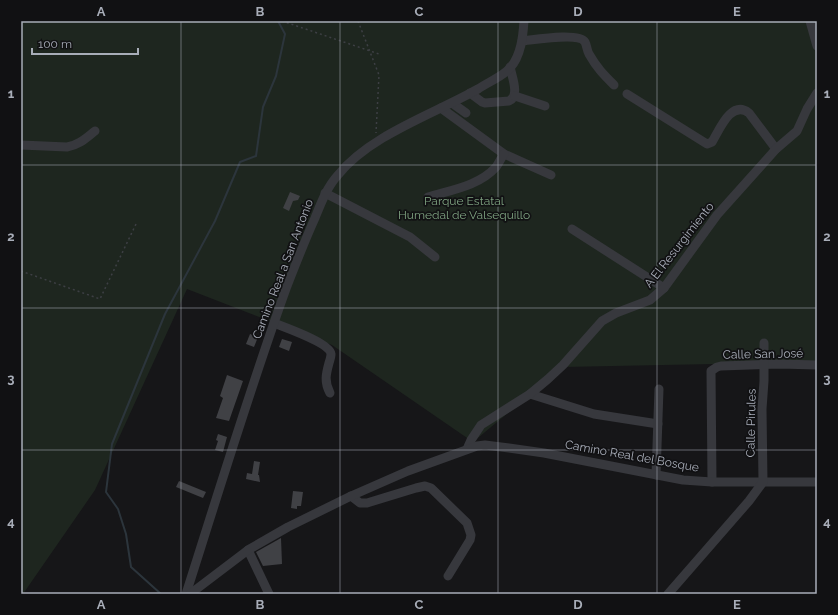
<svg xmlns="http://www.w3.org/2000/svg" width="838" height="615" viewBox="0 0 838 615" font-family="Raleway,sans-serif">
<rect width="100%" height="100%" fill="#161618"/>
<!-- green -->
<polygon fill="#1e261f" points="21,21 817,21 817,362 563,367 473,442 332,345 187,289 95,490 23,594 21,594"/>
<g fill="none" stroke-linecap="round" stroke-linejoin="round">
<!-- stream -->
<polyline stroke="#2c353c" stroke-width="2" points="161,594 131,567 126,534 118,509 106,492 112,444 165,314 215,221 240,162 256,156 263,107 276,76 285,34 278,21"/>
</g>
<!-- building -->
<g fill="#404145">
<polygon points="290,192 300,196 298,200 293,201 289,211 283,208"/>
<polygon points="250,334 258,337 254,347 246,344"/>
<polygon points="282,339 292,342 289,351 279,347"/>
<polygon points="227,375 243,381 229,421 216,418 223,398 220,396"/>
<polygon points="218,434 227,437 223,452 215,450 218,441 216,440"/>
<polygon points="254,461 260,462 258,475 259,475 260,482 246,479 247,473 252,474"/>
<polygon points="179,481 206,492 203,498 176,487"/>
<polygon points="293,491 303,492 301,506 297,506 297,509 291,508"/>
<polygon points="281,538 282,564 263,566 256,552"/>
</g>
<g fill="none" stroke-linecap="round" stroke-linejoin="round">
<!-- path -->
<g stroke="#3d3f44" stroke-width="1.5" stroke-dasharray="2 3" stroke-linecap="butt">
<polyline points="282,21 379,54"/>
<polyline points="358,21 379,75 376,133"/>
<polyline points="21,271 100,299 136,224"/>
</g>
<!-- minor -->
<g stroke="#37383d" stroke-width="9">
<polyline points="810,21 817,46"/>
<path d="M522,41c11,-1 57,-9 63,1 2,4 2,9 4,12 8,14 14,20 25,31"/>
<path d="M470,93l12,9 3,1 24,-2c11,-5 3,-24 1,-34"/>
<path d="M627,94l80,50 5,-2c7,-11 19,-43 37,-29l27,36"/>
<polyline points="515,96 545,106"/>
<polyline points="452,103 466,113"/>
<polyline points="441,108 504,154 551,175"/>
<path d="M21,145l46,2c12,-2 19,-9 28,-16"/>
<polyline points="325,193 410,237 435,257"/>
<path d="M428,197c23,-7 51,-11 68,-30 3,-4 5,-9 8,-13"/>
<polyline points="572,229 664,288"/>
<path d="M274,323c10,4 56,20 57,31 0,2 -1,6 -2,9 -3,11 -5,19 1,30"/>
<polyline points="530,394 594,414 658,424"/>
<polyline points="467,449 471,440 481,425 530,394 548,379 563,365 602,321 616,313 650,300 664,288 717,215 776,149 797,131 807,109 817,93"/>
<polyline points="656,475 659,389"/>
<polyline points="712,482 711,371 717,367 721,366 780,364 817,365"/>
<polyline points="351,496 360,503 367,503 416,488 425,486 431,488 467,523 471,535 470,540 448,576"/>
<polyline points="248,550 269,594"/>
<path d="M186,594c33,-103 64,-206 101,-308 9,-23 18,-46 28,-68 6,-15 12,-31 23,-43 32,-40 96,-61 140,-86 10,-7 24,-12 32,-21 11,-12 13,-32 14,-47"/>
<polyline points="190,594 248,550 288,527 351,496 408,471 477,446 485,445 509,448 544,453 683,480 712,482 817,482"/>
<polyline points="668,594 749,501 763,482 762,409 764,381 764,343"/>
</g>
</g>
<!-- grid -->
<path fill="none" stroke="#a8adb8" stroke-width="1" stroke-opacity="0.55" d="M181,21v573M340,21v573M498,21v573M657,21v573M21,165h796M21,308h796M21,450h796"/>
<g text-anchor="middle" dominant-baseline="central" stroke-width="3.5" stroke-linejoin="round" paint-order="stroke">
<!-- park labels -->
<g font-size="12" fill="#7fa381" stroke="#111113">
<text x="464" y="201">Parque Estatal<tspan x="464" dy="14">Humedal de Valsequillo</tspan></text>
</g>
<!-- street labels -->
<g font-size="12" fill="#a8adb8" stroke="#111113">
<text transform="translate(679 245) rotate(-52)">A El Resurgimiento</text>
<text transform="translate(283 269) rotate(-69)">Camino Real a San Antonio</text>
<text transform="translate(763 354) rotate(-1)">Calle San José</text>
<text transform="translate(751 423) rotate(-89)">Calle Pirules</text>
<text transform="translate(632 456) rotate(10)">Camino Real del Bosque</text>
</g>
</g>
<!-- border -->
<rect width="838" height="615" fill="none" stroke="#111113" stroke-width="44"/>
<!-- scale -->
<path d="M32 48v6h106v-6" fill="none" stroke="#a8adb8" stroke-width="2"/>
<text x="38" y="48" font-size="12" fill="#a8adb8" stroke="#111113" stroke-width="3" paint-order="stroke">100 m</text>
<rect x="22" y="22" width="794" height="571" fill="none" stroke="#a8adb8" stroke-width="1.5"/>
<g font-size="13" text-anchor="middle" font-weight="bold" fill="#a8adb8">
<text x="101" y="16">A</text>
<text x="260" y="16">B</text>
<text x="419" y="16">C</text>
<text x="578" y="16">D</text>
<text x="737" y="16">E</text>
<text x="11" y="98">1</text>
<text x="827" y="98">1</text>
<text x="11" y="241">2</text>
<text x="827" y="241">2</text>
<text x="11" y="383">3</text>
<text x="827" y="383">3</text>
<text x="11" y="526">4</text>
<text x="827" y="526">4</text>
<text x="101" y="609">A</text>
<text x="260" y="609">B</text>
<text x="419" y="609">C</text>
<text x="578" y="609">D</text>
<text x="737" y="609">E</text>
</g>
</svg>
